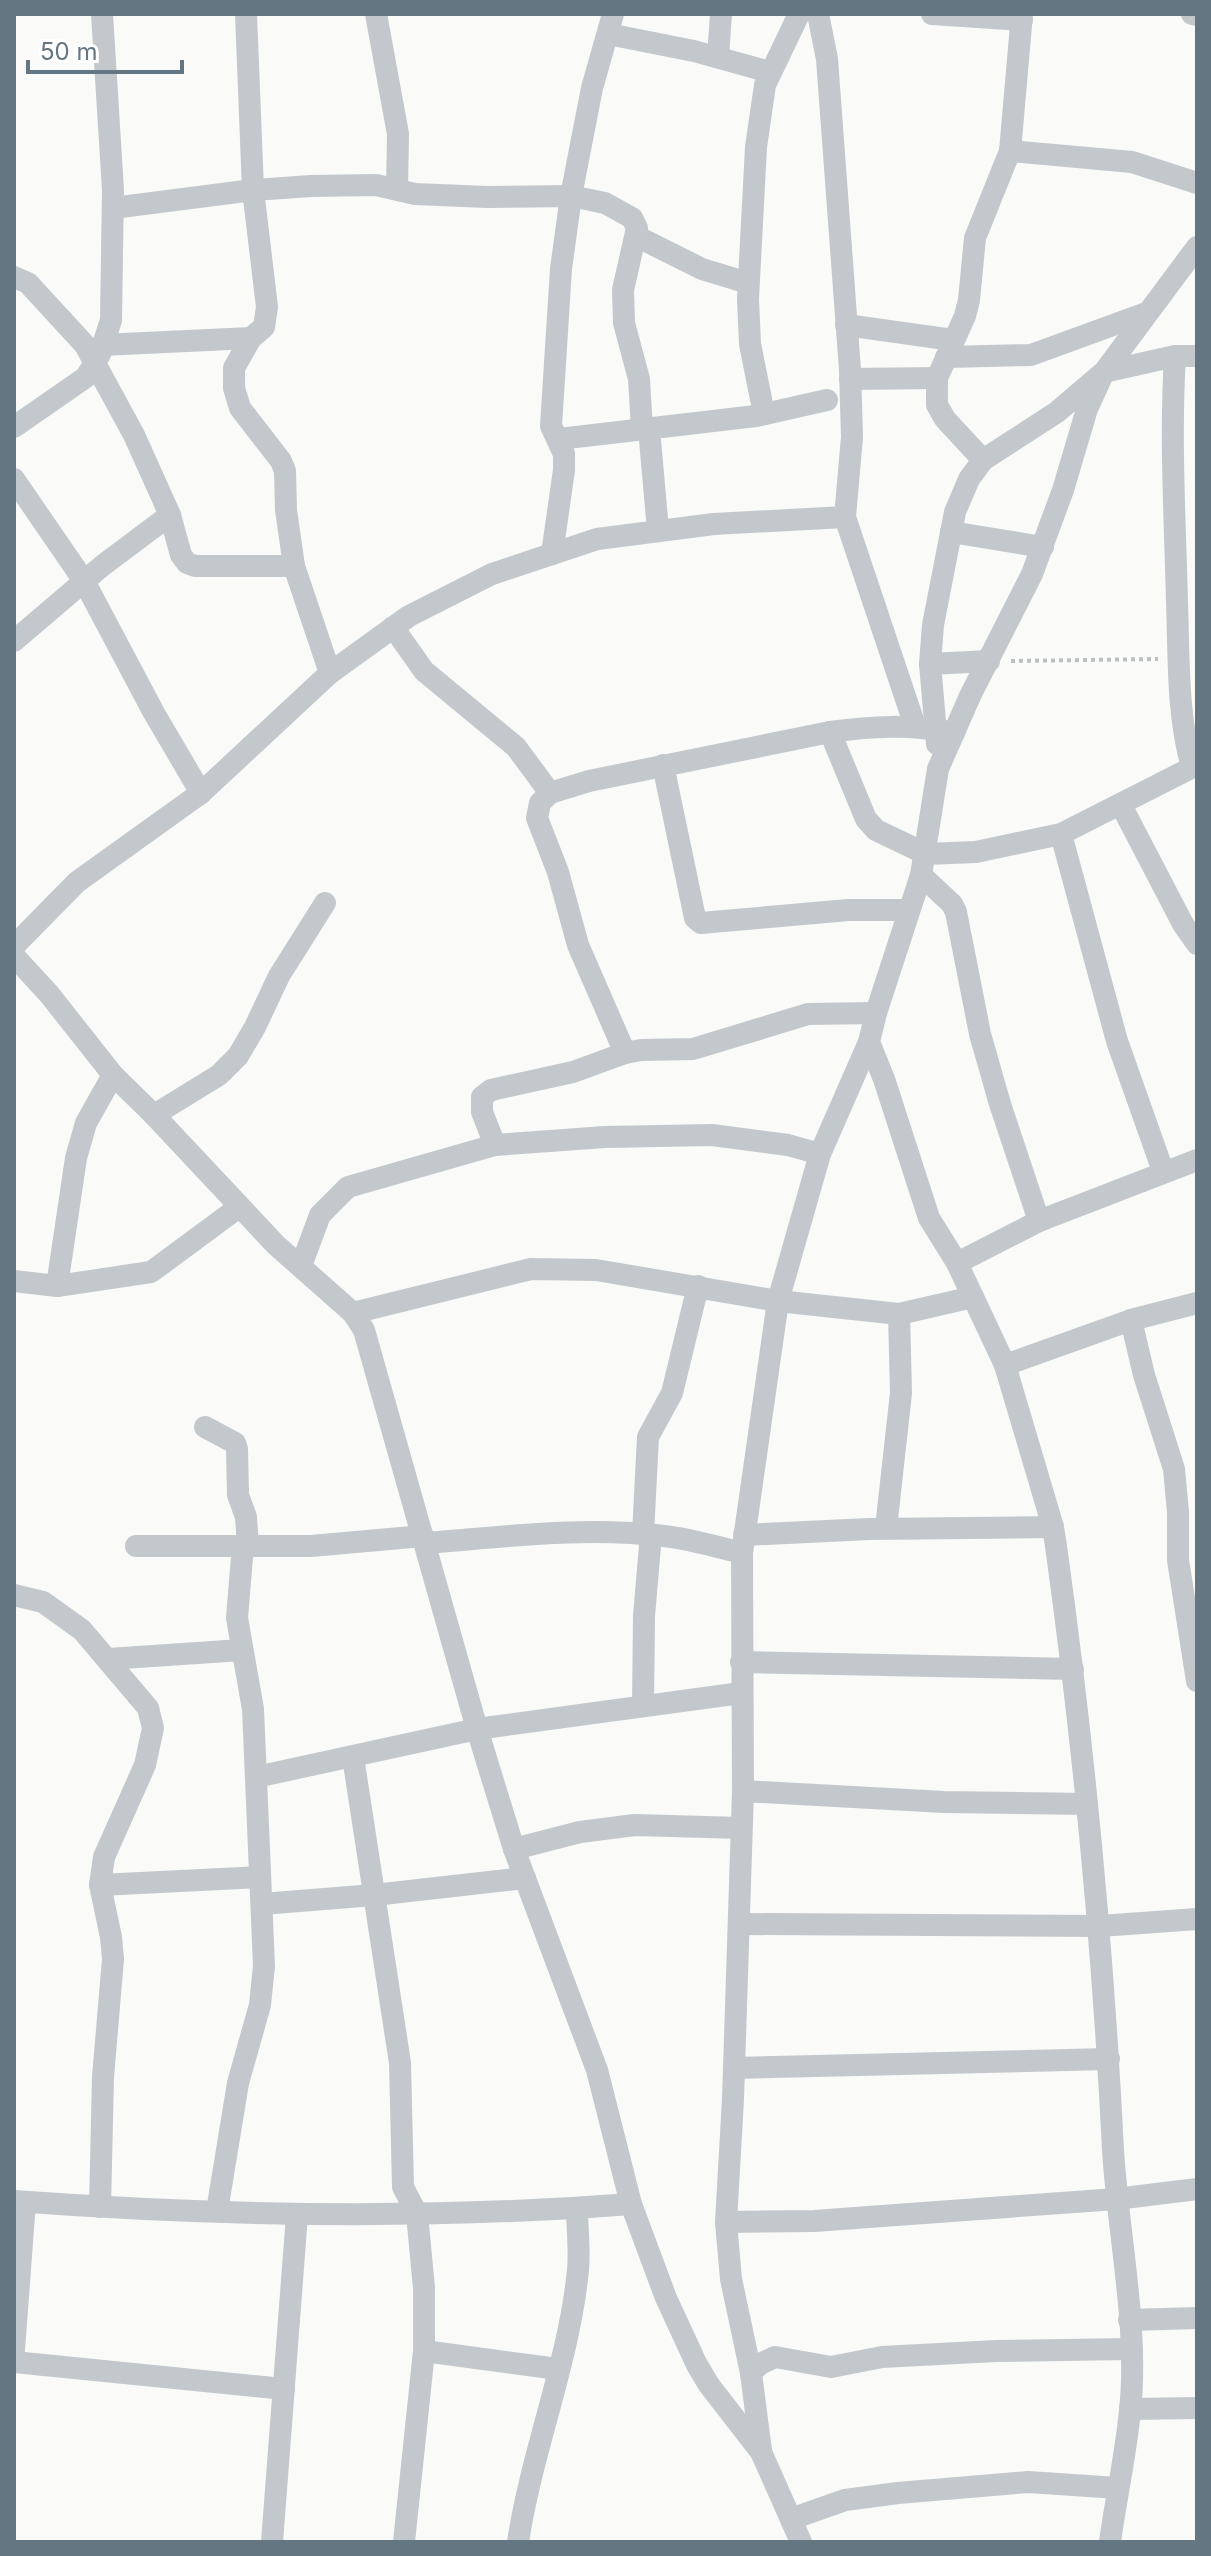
<svg xmlns="http://www.w3.org/2000/svg" width="1211" height="2556" viewBox="0 0 1211 2556" font-family="Inter,sans-serif">
<rect width="100%" height="100%" fill="#fafaf8"/>
<g fill="none" stroke-linecap="round" stroke-linejoin="round">
<!-- path -->
<polyline stroke="#bbbfc2" stroke-width="4" stroke-dasharray="4 4" stroke-linecap="butt" points="1011,661 1158,659"/>
<!-- minor -->
<g stroke="#c3c8cc" stroke-width="22">
<polyline points="246,14 253,190 267,307 264,327 251,338 234,368 234,388 240,408 281,461 285,471 286,510 294,566 330,673"/>
<polyline points="376,14 398,134 397,189"/>
<polyline points="818,14 827,59 850,370 852,437 845,517 915,726"/>
<polyline points="932,14 1022,20"/>
<polyline points="1192,14 1197,15"/>
<polyline points="608,34 694,51 770,72"/>
<polyline points="718,57 721,14"/>
<polyline points="1010,151 1132,162 1197,183"/>
<polyline points="113,208 253,190 311,186 376,185 415,194 487,197 571,196 605,203 632,218 637,228 623,290 624,323 639,379 642,430"/>
<polyline points="636,236 702,269 748,283"/>
<polyline points="14,277 28,283 85,345 134,435 170,515 181,555 187,563 195,566 294,566"/>
<polyline points="846,325 953,340"/>
<polyline points="102,345 251,338"/>
<path d="M1175,356c-5,82 0,164 2,246 2,55 0,113 15,165"/>
<polyline points="946,357 1031,355 1146,313"/>
<polyline points="850,379 937,378"/>
<polyline points="764,414 750,344 748,299 756,147 765,85 799,14"/>
<polyline points="14,427 86,377 100,354 111,320 113,190 102,14"/>
<polyline points="649,429 658,530"/>
<polyline points="559,439 756,416 827,400"/>
<polyline points="983,460 945,419 937,405 937,378 965,316 969,300 975,238 1010,151 1022,14"/>
<polyline points="14,479 84,581 154,713 201,793"/>
<polyline points="951,532 1043,547"/>
<polyline points="552,554 564,470 564,454 551,426 561,269 571,196 592,88 613,14"/>
<polyline points="393,627 424,671 516,747 550,793"/>
<polyline points="14,641 102,566 170,515"/>
<polyline points="930,664 989,661"/>
<polyline points="830,732 866,819 876,830 926,854 976,852 1061,834 1197,765"/>
<polyline points="937,744 930,664 933,625 955,512 969,479 983,460 1057,412 1104,372 1175,356 1197,356"/>
<polyline points="663,765 695,918 701,923 848,910 908,910"/>
<polyline points="1121,805 1183,924 1197,944"/>
<polyline points="1061,834 1117,1041 1163,1171"/>
<polyline points="921,875 952,904 956,912 980,1034 1000,1104 1039,1221"/>
<polyline points="14,946 77,882 201,793 330,673 409,616 492,574 597,539 714,524 845,517"/>
<polyline points="14,956 49,994 113,1075 154,1115 276,1245 353,1313 364,1330 477,1729 514,1849 597,2070 631,2204 666,2298 697,2365 709,2385 761,2452 801,2542"/>
<path d="M625,1053l-47,-108 -20,-73 -21,-54 3,-15 10,-10 39,-12 241,-49c42,-6 82,-8 124,1"/>
<polyline points="154,1115 219,1075 238,1056 255,1027 279,976 325,903"/>
<polyline points="495,1145 482,1112 482,1097 491,1090 573,1072 625,1053 641,1050 693,1049 808,1014 876,1013"/>
<polyline points="957,1263 1039,1221 1197,1160"/>
<polyline points="301,1266 320,1215 348,1187 495,1145 605,1137 712,1135 788,1145 820,1154"/>
<polyline points="14,1281 57,1286 151,1272 239,1207"/>
<polyline points="57,1286 76,1158 86,1123 113,1075"/>
<polyline points="353,1313 531,1269 596,1270 778,1301 899,1314 973,1297"/>
<polyline points="1131,1320 1144,1375 1174,1469 1178,1512 1178,1560 1197,1681"/>
<polyline points="1005,1365 1131,1320 1197,1303"/>
<polyline points="205,1427 235,1443 237,1449 238,1495 246,1517 248,1545"/>
<polyline points="886,1528 901,1393 899,1314"/>
<polyline points="643,1534 648,1437 672,1393 698,1286"/>
<polyline points="744,1535 869,1529 1053,1527"/>
<path d="M425,1543c79,-6 160,-17 239,-7 27,3 53,11 78,17"/>
<polyline points="136,1546 311,1546 423,1536"/>
<polyline points="14,1595 43,1602 82,1630 148,1708 153,1728 145,1765 104,1857 100,1885 111,1937 113,1959 103,2077 100,2207"/>
<polyline points="108,1659 242,1650"/>
<polyline points="741,1662 1073,1669"/>
<polyline points="643,1705 644,1616 651,1534"/>
<polyline points="353,1757 400,2063 403,2187 417,2214 424,2288 424,2351 404,2542"/>
<polyline points="256,1777 477,1729 741,1693"/>
<polyline points="743,1791 944,1802 1087,1804"/>
<polyline points="514,1849 580,1832 635,1825 741,1828"/>
<polyline points="100,1885 259,1877"/>
<polyline points="262,1904 374,1895 525,1878"/>
<polyline points="740,1924 1100,1926 1197,1919"/>
<polyline points="734,2068 1109,2059"/>
<path d="M14,2201c205,15 411,19 617,3"/>
<polyline points="217,2211 238,2083 260,2005 264,1966 253,1709 237,1618 243,1545"/>
<polyline points="726,2222 814,2221 1116,2199 1197,2189"/>
<polyline points="1129,2320 1197,2318"/>
<polyline points="14,2350 25,2202"/>
<polyline points="424,2351 558,2369"/>
<polyline points="14,2362 284,2389"/>
<polyline points="751,2373 760,2364 775,2357 831,2367 882,2357 996,2351 1130,2349"/>
<polyline points="1130,2409 1197,2408"/>
<polyline points="761,2451 751,2373 731,2279 726,2222 733,2099 743,1791 742,1553 778,1301 820,1154 869,1042"/>
<polyline points="791,2519 845,2500 898,2493 1028,2482 1118,2488"/>
<polyline points="272,2542 297,2215"/>
<path d="M518,2542c14,-92 51,-180 60,-272 2,-20 -1,-42 -1,-62"/>
<path d="M1110,2542c6,-44 16,-88 20,-132 9,-81 -12,-177 -17,-260 -10,-202 -29,-403 -57,-604l-3,-19 -48,-162 -48,-102 -28,-45 -45,-139 -15,-37 7,-29 45,-138 17,-106 32,-73 62,-122 31,-84 24,-81 17,-37 93,-125"/>
</g>
</g>
<!-- border -->
<rect width="1211" height="2556" fill="none" stroke="#657683" stroke-width="32"/>
<!-- scale -->
<path d="M28 60v12h154v-12" fill="none" stroke="#657683" stroke-width="4"/>
<text x="40" y="60" font-size="24" fill="#657683" stroke="#ffffff" stroke-width="6" paint-order="stroke">50 m</text>
</svg>
